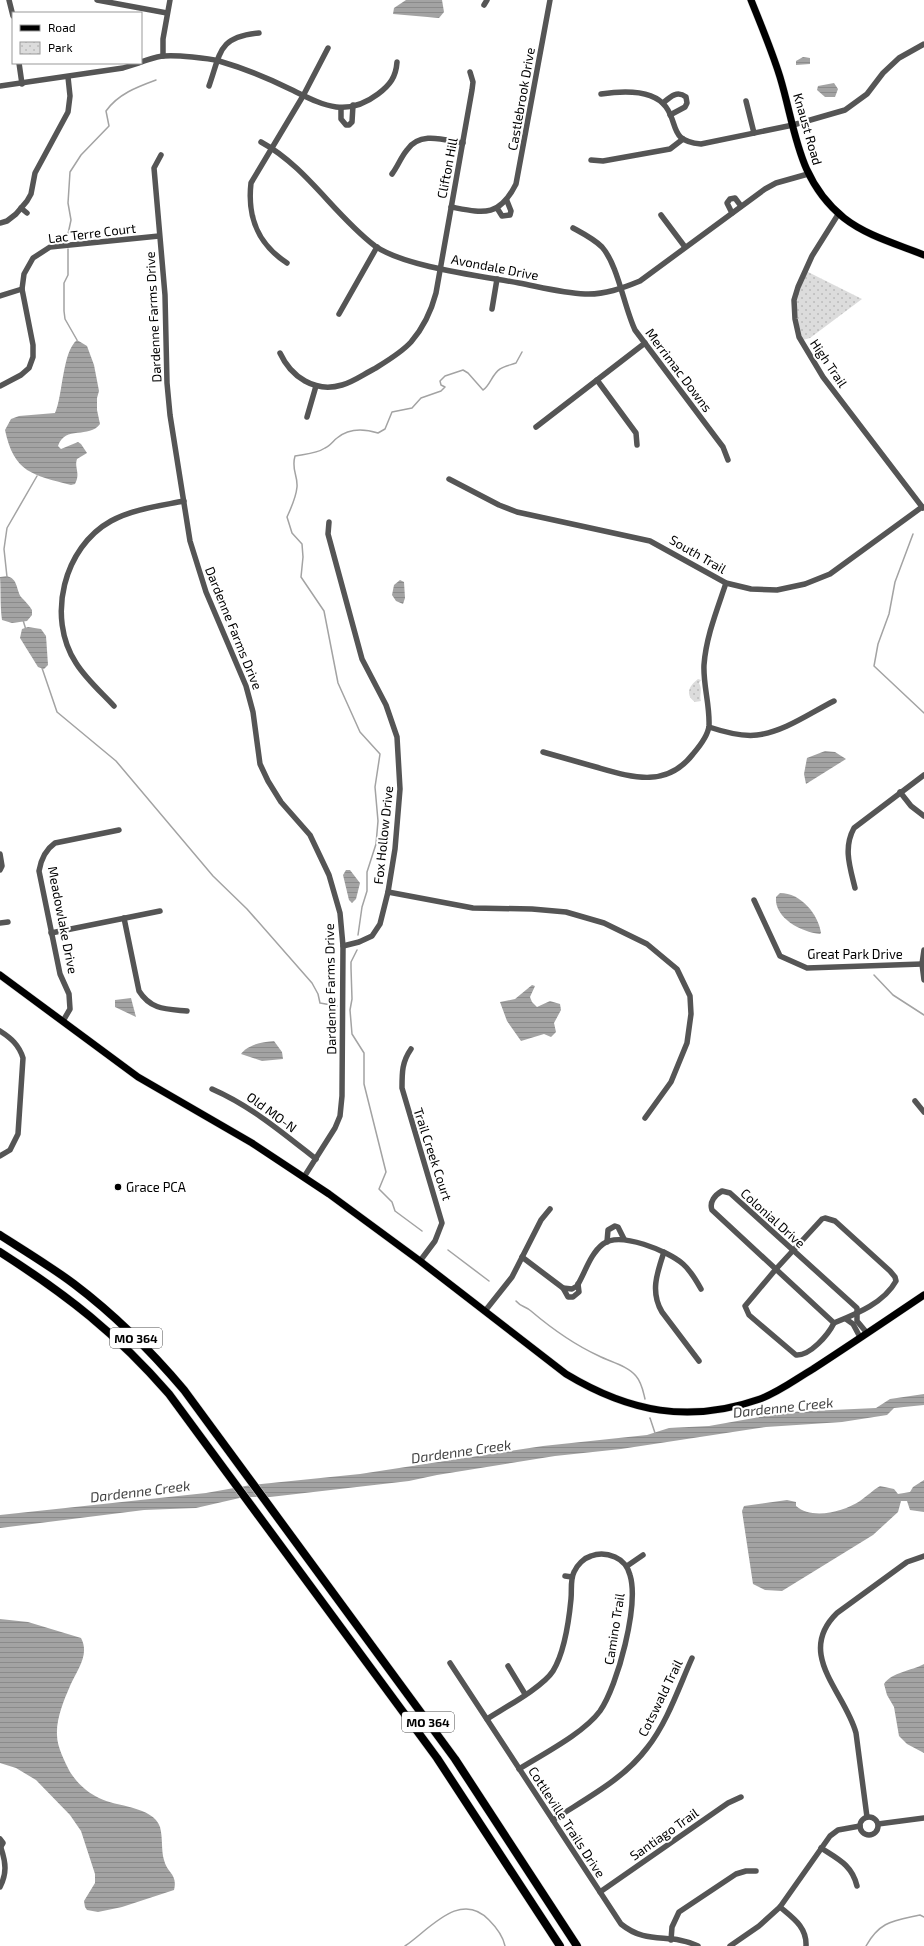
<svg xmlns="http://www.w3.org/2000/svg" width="924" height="1946" viewBox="0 0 924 1946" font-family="'Exo 2',sans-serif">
<defs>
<pattern id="park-dots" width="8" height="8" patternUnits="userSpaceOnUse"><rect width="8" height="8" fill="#dcdcdc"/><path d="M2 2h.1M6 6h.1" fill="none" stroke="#bbb" stroke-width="1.8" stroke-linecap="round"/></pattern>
<pattern id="water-rules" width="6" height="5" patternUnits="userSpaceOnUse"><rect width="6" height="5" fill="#a3a3a3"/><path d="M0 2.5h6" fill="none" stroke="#8b8b8b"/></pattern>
</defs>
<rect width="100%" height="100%" fill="#fff"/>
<!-- park -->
<g fill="url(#park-dots)">
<polygon points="806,271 862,299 810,338 803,340 800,336 796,300"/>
<path d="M698,679l3,1 -2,3c4,7 0,13 2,18l-6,1c-11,-8 -5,-17 3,-23z"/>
</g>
<!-- water -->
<g fill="url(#water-rules)">
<polygon points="406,0 442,0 444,12 439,18 393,14 394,8"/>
<polygon points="803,57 810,58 810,64 796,65 796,61"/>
<polygon points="834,83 838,89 835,97 825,97 817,90 818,86"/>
<path d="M77,340l10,6 7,19 5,26 -2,7v12l3,14c-11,15 -35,1 -42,22l3,3 17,-7 3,2 6,9 -10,6c-3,9 4,14 -2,25l-4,1c-38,-10 -57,-12 -66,-55l6,-11 8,-3 36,-3c8,-17 7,-61 22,-73z"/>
<path d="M7,576c11,3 9,13 14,21 4,4 8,8 11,13v5l-5,6 -15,2 -10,-3c-2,-15 -1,-29 -2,-43z"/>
<polygon points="400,580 404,582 405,598 403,604 396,601 392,595 394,585"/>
<polygon points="28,627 41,629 46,636 48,665 44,669 38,667 20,638 22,629"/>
<polygon points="825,751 835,752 846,759 806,784 804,774 807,758"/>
<polygon points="346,870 350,870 360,883 356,899 352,903 349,900 343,875"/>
<path d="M780,893c21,0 38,21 41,40l-1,1c-19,-2 -46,-16 -44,-37z"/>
<polygon points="532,985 535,986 530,997 532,1002 537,1007 550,1001 560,1004 561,1010 554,1023 556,1032 551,1037 544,1034 521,1041 507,1021 500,1002 515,999"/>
<polygon points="131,998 136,1017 115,1007 115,1000"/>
<path d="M274,1041l8,11 1,7 -21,2 -21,-7c7,-10 22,-12 33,-13z"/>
<polygon points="924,1394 924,1405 894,1408 887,1415 842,1422 766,1427 621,1449 555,1456 437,1475 409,1481 270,1497 244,1497 196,1508 144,1510 0,1528 0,1515 206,1493 251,1485 360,1474 543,1446 647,1435 669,1428 709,1426 788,1412 876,1408 890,1399"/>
<path d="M924,1480v32l-14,-2 -3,-9h-6l-3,11 -25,23 -91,56 -17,-1 -12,-6 -11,-73 2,-5 43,-6 9,2v4c16,14 47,6 64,-5 7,-5 13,-11 20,-15l14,3 4,5 12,-2 3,-5z"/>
<path d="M0,1619l28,3 53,16c9,17 -4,32 -11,48 -6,14 -14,33 -13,49 0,12 8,27 13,37 7,11 18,21 29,26 17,9 54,8 61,29 3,11 1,23 4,33 3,13 14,14 10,30l-52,17 -24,5 -11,-2 -2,-3 -1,-6 11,-18v-9l-14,-43 -11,-16 -34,-35 -20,-12 -16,-5z"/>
<path d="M924,1664v89l-17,-9 -8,-8 -5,-29 -7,-12 -3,-11c8,-12 27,-13 40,-20z"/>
</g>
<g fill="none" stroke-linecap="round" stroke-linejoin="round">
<!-- stream -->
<g stroke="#a3a3a3" stroke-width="1.5">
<path d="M68,234l3,-14 -3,-17 2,-31 11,-17 28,-29 -3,-15c12,-17 31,-24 50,-31"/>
<polyline points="68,249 68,275 64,283 64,311 65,319 77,340"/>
<polyline points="913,534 895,582 889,614 878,644 874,666 924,713"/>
<polyline points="7,577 4,549 7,528 37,476"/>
<polyline points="23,620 26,630"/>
<polyline points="42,668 57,712 116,761 213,876 247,909 312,983 318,994 320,1003 337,1006"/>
<path d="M358,935l4,-28 5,-16v-19l9,-28 2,-23 -3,-34 5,-33 -20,-22 -22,-49 -14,-72 -23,-34 2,-20 -1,-13 -10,-11 -5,-16c4,-9 9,-19 10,-30 1,-12 -6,-17 -2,-31 10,-2 21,-2 30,-8 5,-2 8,-7 12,-10 12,-10 28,-9 41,-5l7,-4 7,-17 20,-4 9,-10 20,-7 4,-4 -4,-2 -1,-4 5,-5 18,-6 5,3 15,17c7,-4 9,-16 17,-21 4,-3 11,-4 16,-6l6,-11"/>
<polyline points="357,950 351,962 351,968 352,999 350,1010 352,1034 364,1053 364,1084 386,1172 379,1189 392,1202 395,1211 422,1231"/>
<polyline points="874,975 893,995 924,1015"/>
<polyline points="448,1250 489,1281"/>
<path d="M516,1301c5,6 9,5 15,10 20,17 44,34 68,45 12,6 29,10 37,20 6,7 7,15 9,23"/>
<polyline points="650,1418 655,1433"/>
<path d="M405,1946c23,-15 55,-57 84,-26 7,7 14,16 16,26"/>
<path d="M866,1946c14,-25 27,-25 54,-31l4,2"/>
</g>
<!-- major casing -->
<g stroke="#dbdbdb" stroke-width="8">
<g id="major">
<path d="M751,0c10,25 21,51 29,77 16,53 17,103 64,141 23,18 53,26 80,37"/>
<path d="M0,975l138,102 114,66 77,51 91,67 146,113c63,38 123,50 194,25 19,-7 36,-20 53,-30 37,-24 74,-49 111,-74"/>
</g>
</g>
<!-- highway casing -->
<g stroke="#dbdbdb" stroke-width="9">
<g id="highway">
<path d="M0,1235c25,16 50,31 74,49 41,31 77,67 110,106l271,369 122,187"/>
<path d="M0,1252c67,43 116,81 169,142l268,364 123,188"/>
</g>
</g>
<!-- minor -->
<g stroke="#555" stroke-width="5.5">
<polyline points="9,0 13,16"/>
<polyline points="97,0 167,13"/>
<polyline points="484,5 487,0"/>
<polyline points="163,56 163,39 170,0"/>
<path d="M141,62c7,-2 16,-6 23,-6 13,-1 44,2 55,5 24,7 49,17 71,28 31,15 55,30 88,5 12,-9 18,-17 19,-32"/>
<polyline points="19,63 22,84"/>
<polyline points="0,86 123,68 139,63"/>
<path d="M209,86c12,-34 9,-49 50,-53"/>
<path d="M601,94c20,-3 52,-5 65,13 13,18 3,34 35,37l92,-19 52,-15 22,-16 16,-21 16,-15 25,-14"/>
<polyline points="746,101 754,133"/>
<path d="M663,103c7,-6 14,-13 23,-6l1,6 -2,4 -15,8"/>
<polyline points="341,108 341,119 346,125 349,125 352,122 353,105"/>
<path d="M261,142c46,25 73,73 114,104 30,21 106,30 144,37 21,4 44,10 66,11 19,1 38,-6 55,-13l125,-92 11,-6 32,-9"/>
<polyline points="161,155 154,168 165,295 167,383 170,415 190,541 206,592 246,686 253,712 260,764 268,781 281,802 310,835 329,875 340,913 343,946 342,1096 340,1116 335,1128 304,1177"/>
<polyline points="591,160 603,161 670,149 683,139"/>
<path d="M392,174c6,-8 9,-17 15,-24 13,-19 37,-10 56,-7"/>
<path d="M451,207c32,6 48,11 65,-23l34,-184"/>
<polyline points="21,208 27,213"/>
<polyline points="497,208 502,216 510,215 511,211 507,201"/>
<polyline points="732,213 727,203 730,199 735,198 741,206"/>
<polyline points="839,213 812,256 798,287 794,300 795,319 799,337 823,377 923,508"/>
<polyline points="661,215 685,247"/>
<polyline points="0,223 7,221 16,214 27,201 31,194 35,173 68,112 70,96 68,77"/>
<path d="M573,228c11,6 21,11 29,19 16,18 22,60 33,83l88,117 5,13"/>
<path d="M287,263c-29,-19 -40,-45 -36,-80l52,-87 25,-48"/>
<polyline points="0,296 22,289"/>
<polyline points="492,309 497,279"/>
<polyline points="339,314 377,247"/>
<path d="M280,353c11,24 35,40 62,32 11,-3 22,-11 32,-16 13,-8 27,-16 37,-27 13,-15 20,-30 25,-49l36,-203 1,-8 -3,-10"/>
<polyline points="597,380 636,433 637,445"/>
<polyline points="0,386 21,375 29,368 33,357 33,345 22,289 24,274 33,258 50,247 159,236"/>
<polyline points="307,417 316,386"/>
<polyline points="536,427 645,343"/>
<polyline points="449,479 499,505 517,512 650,541 726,583 751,589 777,590 805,584 830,574 922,507"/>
<polyline points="329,522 328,534 362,659 386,705 397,737 400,789 395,849 388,892 380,924 372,936 359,942 343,946"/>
<path d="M114,706c-13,-14 -28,-27 -38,-43 -30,-46 -12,-116 35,-142 22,-12 48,-15 73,-20"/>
<path d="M709,727c15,5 32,10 48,8 27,-3 53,-22 77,-34"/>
<path d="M543,752c18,5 35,10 53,15 35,10 70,22 97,-13 6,-7 15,-18 16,-28 1,-21 -6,-41 -5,-61 2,-28 13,-55 22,-82"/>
<polyline points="900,792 911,806 924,816"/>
<polyline points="0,854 2,866 0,870"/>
<path d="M855,888c-5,-21 -12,-40 -1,-60l70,-53"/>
<polyline points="388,892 473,908 532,909 566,912 604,923 647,944 677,969 690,996 691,1014 687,1043 671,1082 645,1118"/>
<polyline points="754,900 780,956 807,968 922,964"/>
<path d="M124,918l15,73c12,19 27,18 48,20"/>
<polyline points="0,923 8,922"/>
<polyline points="51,933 160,911"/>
<polyline points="924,950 922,964 924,980"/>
<path d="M63,1021l7,-12 -1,-15 -9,-20 -21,-103c2,-12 6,-21 16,-28l64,-13"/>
<path d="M0,1031c11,7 19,14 23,27l-5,76 -8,16 -10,6"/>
<path d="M411,1049c-9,13 -9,23 -9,39l40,135 -7,18 -15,20"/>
<path d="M212,1089c39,17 71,44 104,70"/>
<polyline points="915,1101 924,1112"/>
<path d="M825,1218l10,3 55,50 5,6 1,4c-12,22 -40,33 -62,42 -6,12 -24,33 -38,32l-47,-40 -4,-9 31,-37 46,-50z"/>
<polyline points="607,1242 608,1230 615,1226 618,1227 624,1239"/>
<path d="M664,1252c-7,21 -14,40 -2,60l37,49"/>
<path d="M522,1257l41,31 9,1 5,-3c8,-13 13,-32 26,-42 17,-13 65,7 80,20 8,7 13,16 18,25"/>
<polyline points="563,1288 568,1297 573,1297 579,1292 578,1284"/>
<polyline points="485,1311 512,1277 541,1220 550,1209"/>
<polyline points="846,1319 853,1324 860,1337"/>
<path d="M834,1323l-122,-113c-3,-8 3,-15 10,-19l8,2 127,115v13l10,12"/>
<polyline points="627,1566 643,1555"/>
<polyline points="565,1576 572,1577"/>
<path d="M450,1663l171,261c27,22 48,8 77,22"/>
<polyline points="508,1666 525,1694"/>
<path d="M487,1719c17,-11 56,-32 66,-48 11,-18 16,-51 18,-72 1,-9 -1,-19 3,-27 3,-7 10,-14 17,-16 8,-3 17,-2 24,1 7,3 13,10 15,18 9,30 -12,110 -30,136 -16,22 -57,43 -81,58"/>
<circle cx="869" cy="1826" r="9"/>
<path d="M867,1817l-11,-84c-11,-41 -61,-79 -19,-120l70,-51 17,-6"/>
<path d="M553,1820c32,-21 70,-40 94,-72 20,-25 32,-61 45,-90"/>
<polyline points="878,1824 924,1818"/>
<polyline points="0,1839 3,1843 0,1848"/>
<path d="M821,1848c17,11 31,17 36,38"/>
<path d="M0,1887c7,-14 6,-24 1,-39"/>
<polyline points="600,1892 728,1803 741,1797"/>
<path d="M780,1907c13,11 27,20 26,39"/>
<polyline points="671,1940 672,1927 679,1912 736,1874 746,1871 756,1871"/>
<polyline points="730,1946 759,1926 780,1907 830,1836 838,1830 860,1826"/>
</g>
<!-- major -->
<use href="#major" stroke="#000" stroke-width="7"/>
<!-- highway -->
<use href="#highway" stroke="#000" stroke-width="8"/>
</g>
<!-- markers -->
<circle fill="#000" stroke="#fff" stroke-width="1.5" cx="118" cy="1187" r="4"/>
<g text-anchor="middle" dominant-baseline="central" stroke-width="4" stroke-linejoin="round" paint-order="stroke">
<!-- shield labels -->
<g fill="#fff" stroke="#4c4c4c" stroke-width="1">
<rect x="110" y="1328" width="52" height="20" rx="3"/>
<rect x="402" y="1712" width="52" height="20" rx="3"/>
</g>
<g font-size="12" font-weight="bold" fill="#000">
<text x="136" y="1338">MO 364</text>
<text x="428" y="1722">MO 364</text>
</g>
<!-- street labels -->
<g font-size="13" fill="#000" stroke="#fff">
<text transform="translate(521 99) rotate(-80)">Castlebrook Drive</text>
<text transform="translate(808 129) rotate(74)">Knaust Road</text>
<text transform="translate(447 168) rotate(-79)">Clifton Hill</text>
<text transform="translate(92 233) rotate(-7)">Lac Terre Court</text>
<text transform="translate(495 267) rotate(11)">Avondale Drive</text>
<text transform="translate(153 317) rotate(-93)">Dardenne Farms Drive</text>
<text transform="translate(829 363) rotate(56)">High Trail</text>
<text transform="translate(679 370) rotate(53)">Merrimac Downs</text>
<text transform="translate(698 554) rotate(30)">South Trail</text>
<text transform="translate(234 628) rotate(68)">Dardenne Farms Drive</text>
<text transform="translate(383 835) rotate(-84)">Fox Hollow Drive</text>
<text transform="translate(63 920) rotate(79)">Meadowlake Drive</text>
<text x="855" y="954">Great Park Drive</text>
<text transform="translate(330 989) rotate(-91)">Dardenne Farms Drive</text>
<text transform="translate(272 1112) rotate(36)">Old MO-N</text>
<text transform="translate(433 1154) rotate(72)">Trail Creek Court</text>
<text transform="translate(773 1218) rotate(42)">Colonial Drive</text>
<text transform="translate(614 1629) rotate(-81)">Camino Trail</text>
<text transform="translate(660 1698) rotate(-64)">Cotswald Trail</text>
<text transform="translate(567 1822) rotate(57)">Cottleville Trails Drive</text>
<text transform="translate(664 1834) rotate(-35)">Santiago Trail</text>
</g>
<!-- poi labels -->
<g font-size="13" fill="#000" stroke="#fff" text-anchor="start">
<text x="126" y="1187">Grace PCA</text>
</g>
<!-- water labels -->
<g font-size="14" font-style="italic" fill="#444" stroke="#fff">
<text transform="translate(783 1407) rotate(-6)">Dardenne Creek</text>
<text transform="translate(461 1451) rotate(-8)">Dardenne Creek</text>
<text transform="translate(140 1491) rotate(-7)">Dardenne Creek</text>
</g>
</g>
<!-- legend -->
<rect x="12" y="12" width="130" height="52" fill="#ffffff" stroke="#999999"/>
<rect x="20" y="25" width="20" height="6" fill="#000000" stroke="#999999"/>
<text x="48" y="32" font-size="12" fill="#000000">Road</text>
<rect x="20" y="42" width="20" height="12" fill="url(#park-dots)" stroke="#999999"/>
<text x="48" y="52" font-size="12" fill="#000000">Park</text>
</svg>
